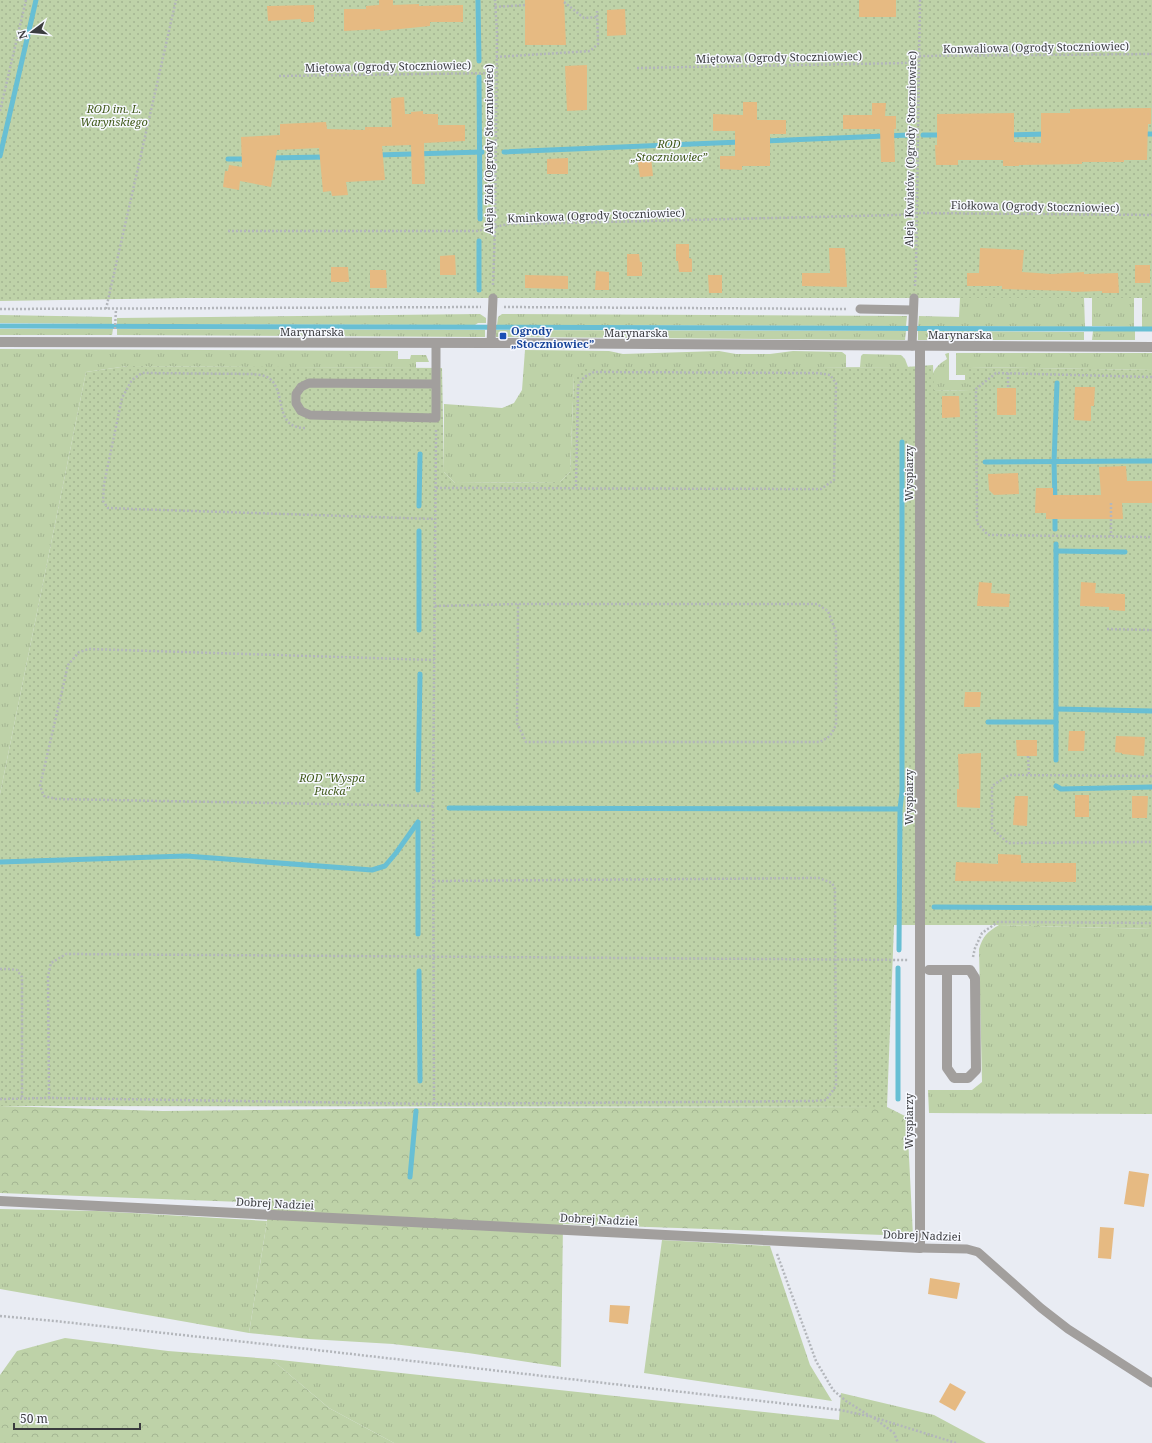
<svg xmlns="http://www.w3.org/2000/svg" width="1152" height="1443" viewBox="0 0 1152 1443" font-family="'Noto Serif',serif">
<defs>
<pattern id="grass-tufts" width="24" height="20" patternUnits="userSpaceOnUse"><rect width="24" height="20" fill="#bed2a8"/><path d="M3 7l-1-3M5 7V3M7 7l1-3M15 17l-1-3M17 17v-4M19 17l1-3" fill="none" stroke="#a4b592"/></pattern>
<pattern id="forest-crowns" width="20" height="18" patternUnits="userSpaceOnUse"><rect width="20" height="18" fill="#bed2a8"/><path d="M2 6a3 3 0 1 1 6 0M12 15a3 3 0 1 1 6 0" fill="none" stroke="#a4b592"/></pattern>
<pattern id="garden-dots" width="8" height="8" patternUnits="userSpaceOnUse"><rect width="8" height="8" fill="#bed2a8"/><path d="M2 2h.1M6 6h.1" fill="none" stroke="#a4b592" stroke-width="1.8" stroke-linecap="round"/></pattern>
</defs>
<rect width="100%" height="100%" fill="#e9ecf3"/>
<!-- grass -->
<g fill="url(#grass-tufts)">
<polygon points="960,298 1084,298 1085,327 918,326 919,316 959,317"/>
<polygon points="1092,298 1134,298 1134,327 1092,326"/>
<rect x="1142" y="298" width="10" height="29"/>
<polygon points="480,314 486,318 486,323 478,323 475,325 117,324 117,318"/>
<polygon points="502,314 907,316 906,326 497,325 498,317"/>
<polygon points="0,315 112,317 112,324 0,323"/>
<polygon points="0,329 113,329 112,335 0,335"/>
<polygon points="117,329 485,330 485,337 117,335"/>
<polygon points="496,330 906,331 905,340 496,337"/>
<polygon points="918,331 1084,332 1084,340 918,340"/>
<polygon points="1093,331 1135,331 1135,340 1092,340"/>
<polygon points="0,349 398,351 398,359 410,359 411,355 426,355 429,362 416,362 416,368 128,366 86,372 0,794"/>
<polygon points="525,350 609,351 623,354 719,351 736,354 770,354 793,351 842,352 846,355 846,367 574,377 570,472 560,482 455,483 444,472 444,404 502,408 514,403 522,390"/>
<path d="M948,353h1v27h16v-5h-9v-22h196v17l-183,-3v24l-39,-1c2,-15 2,-22 17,-31l-2,-5z"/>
<polygon points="863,354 901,355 905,359 908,367 860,367 861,356"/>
<path d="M999,925l153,4v185l-223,-1 -1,-23h44l10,-8 -3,-133c4,-13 8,-17 20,-24z"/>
<polygon points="0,1209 97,1211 267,1221 249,1333 0,1289"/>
<polygon points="662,1240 770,1246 810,1365 832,1401 644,1373"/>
<polygon points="271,1359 839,1420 841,1393 934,1415 986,1443 394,1443 329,1408"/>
</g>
<!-- forest -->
<g fill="url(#forest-crowns)">
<polygon points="0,1106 163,1111 433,1108 887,1107 907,1117 913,1236 563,1224 561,1367 468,1353 393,1344 309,1339 249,1333 267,1221 268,1203 0,1193"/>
<polygon points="65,1338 168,1351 271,1359 329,1408 394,1443 0,1443 0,1375 17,1351"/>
</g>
<!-- garden -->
<g fill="url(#garden-dots)">
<polygon points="0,0 1152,0 1152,298 186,298 0,301"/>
<polygon points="933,365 934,390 969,391 969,367 1152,370 1152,929 999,925 894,925 887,1107 0,1106 0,794 86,372 128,366 442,368 444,472 455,483 560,482 570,472 574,377 585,368 906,367"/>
</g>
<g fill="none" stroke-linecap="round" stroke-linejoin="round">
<!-- stream -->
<g stroke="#68bfd4" stroke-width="5">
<polyline points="478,0 479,61"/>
<polyline points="479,77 480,219"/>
<polyline points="1141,134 1152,134"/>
<polyline points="923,135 943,135"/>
<polyline points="1007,135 1047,134"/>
<polyline points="764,141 909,135"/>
<polyline points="504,152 740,142"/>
<polyline points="377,155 482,152"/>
<polyline points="0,156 36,0"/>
<polyline points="269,158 325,157"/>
<polyline points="228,159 247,159"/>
<polyline points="479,290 479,241"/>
<polyline points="0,326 1152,329"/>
<polyline points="985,462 1152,461"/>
<polyline points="1055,502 1054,462 1057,383"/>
<polyline points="419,506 420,454"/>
<polyline points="1055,514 1055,529"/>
<polyline points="419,531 419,630"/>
<polyline points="1056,544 1056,760"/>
<polyline points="1056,551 1125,552"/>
<polyline points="1057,709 1152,711"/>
<polyline points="988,722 1056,722"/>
<polyline points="1056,786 1061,789 1152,787"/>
<polyline points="418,790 420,674"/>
<polyline points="449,808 900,809"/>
<polyline points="418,823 418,934"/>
<polyline points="0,862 186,856 372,870 385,866 396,853 418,822"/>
<polyline points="934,907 1152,908"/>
<polyline points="899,950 900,809 902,792 902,442"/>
<polyline points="419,971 420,1081"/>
<polyline points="898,1099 898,968"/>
<polyline points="410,1177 416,1111"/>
</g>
</g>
<!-- building -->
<g fill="#e6ba82">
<polygon points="379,0 393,0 393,5 419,4 419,6 463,5 463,22 430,22 430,26 380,31 380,29 344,31 344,9 366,9 366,6 379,5"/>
<polygon points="525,0 564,0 566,45 525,45"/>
<rect x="859" y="0" width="37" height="17"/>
<polygon points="314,5 314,22 301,22 301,19 268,21 267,6"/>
<polygon points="625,9 626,35 607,36 607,10"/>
<polygon points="587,65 587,110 567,111 565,66"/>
<polygon points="404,97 405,114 411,114 411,112 423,111 423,114 438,114 438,125 465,125 465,141 424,143 425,184 412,184 411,145 382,146 385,180 346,182 348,195 332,196 331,191 323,192 319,148 277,150 271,187 240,181 239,190 223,187 225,171 228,171 229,165 242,167 241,137 280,135 280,124 326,122 327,129 365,130 365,127 392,127 391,98"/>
<polygon points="743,102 757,102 757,120 786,120 786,134 770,134 770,166 742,166 742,170 720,169 720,156 735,156 735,131 713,131 713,114 743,115"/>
<polygon points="872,103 886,103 885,116 896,116 896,129 894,129 895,162 881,162 880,129 843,129 843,115 872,115"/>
<polygon points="1151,108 1151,124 1148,124 1147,160 1124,160 1124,162 1082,162 1082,164 1019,165 1019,166 1003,166 1003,160 958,160 958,165 936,165 935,145 937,145 937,114 1014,113 1014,142 1041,143 1041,113 1070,113 1070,109"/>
<polygon points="651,157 653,176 640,177 637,158"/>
<polygon points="568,158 568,174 547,174 547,159"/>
<polygon points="676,244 689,244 689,258 692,259 692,272 679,272 678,261 676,261"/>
<polygon points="829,248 845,248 847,287 802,286 802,273 830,273"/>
<polygon points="980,248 1024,250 1022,272 1052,274 1084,272 1084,274 1118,273 1119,293 1102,293 1102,291 1071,292 1071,291 1002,289 1002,286 967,286 967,273 979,273"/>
<polygon points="627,254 639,254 640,262 642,262 642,276 627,276"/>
<polygon points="455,255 456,275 440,275 440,256"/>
<rect x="1135" y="265" width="15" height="18"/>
<polygon points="331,267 348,267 349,282 331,282"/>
<polygon points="370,270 386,270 387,288 370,288"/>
<polygon points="596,271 609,272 609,290 595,290"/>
<polygon points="525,275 568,276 568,289 525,288"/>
<polygon points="708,275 722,275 722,293 709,293"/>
<polygon points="1075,387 1095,387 1094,406 1091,406 1091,421 1074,420"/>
<rect x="997" y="388" width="19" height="27"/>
<polygon points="942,396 959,396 960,417 942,418"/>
<polygon points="1126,466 1127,481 1152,481 1152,503 1122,503 1123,519 1046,519 1046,513 1035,513 1036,488 1053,488 1053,495 1101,495 1099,467"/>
<polygon points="1018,473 1019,494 994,495 989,490 988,474"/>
<polygon points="979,582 992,583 991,593 1010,594 1009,607 977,606"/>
<polygon points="1081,582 1096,583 1095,593 1125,594 1125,611 1109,610 1109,607 1080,606"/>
<polygon points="965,692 981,692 980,707 964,707"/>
<polygon points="1069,731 1085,731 1084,751 1068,751"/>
<polygon points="1116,736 1145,737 1144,756 1122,754 1122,753 1115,752"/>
<polygon points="1016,740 1037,740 1037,756 1017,756"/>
<polygon points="981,753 980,808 957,807 957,789 959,789 958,754"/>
<rect x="1075" y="795" width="14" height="22"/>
<polygon points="1015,796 1028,796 1027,826 1013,825"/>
<polygon points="1132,796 1148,796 1147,818 1132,818"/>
<polygon points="998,854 1021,855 1021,863 1076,863 1076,882 955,881 956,862 998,864"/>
<polygon points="1129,1171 1149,1174 1144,1207 1124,1204"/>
<polygon points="1100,1227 1114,1228 1111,1259 1098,1258"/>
<polygon points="930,1278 960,1283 957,1299 928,1294"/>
<polygon points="610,1305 630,1306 628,1324 609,1322"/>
<polygon points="950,1383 966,1392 955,1411 939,1402"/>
</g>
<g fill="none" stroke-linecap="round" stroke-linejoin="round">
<!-- path -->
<g stroke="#b3b6bb" stroke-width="2.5" stroke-dasharray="2 2" stroke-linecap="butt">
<polyline points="564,2 584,18 598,17"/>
<polyline points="495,7 525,5"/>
<polyline points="496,57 590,51 598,44 597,11"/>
<polyline points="637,68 906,63 919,56 1152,54"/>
<polyline points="279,76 496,73"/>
<polyline points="0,111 26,0"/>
<polyline points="228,231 477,231 508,224 521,224 898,215 917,213 1152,215"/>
<polyline points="493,285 495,228 497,33 495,0"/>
<polyline points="915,286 916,266 920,0"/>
<polyline points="504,307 847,309"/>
<polyline points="0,309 481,307"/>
<polyline points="106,309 176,0"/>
<polyline points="115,329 116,309"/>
<polyline points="1008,373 1008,388"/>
<polyline points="1152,377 996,373 976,389 977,523 988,535 1152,537"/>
<path d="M305,428c-32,0 -18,-37 -36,-50 -4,-3 -11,-3 -16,-4l-111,-1 -10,7 -10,18 -18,86 -1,17 5,7 25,1 302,10"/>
<polyline points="436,488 821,489 834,480 836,383 830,375 818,373 594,372 584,377 578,386 576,488"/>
<polyline points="1111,503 1111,536"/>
<polyline points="435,606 518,604 817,604 828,611 836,632 836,725 830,736 820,742 526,742 517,723 518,604"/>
<polyline points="1107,629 1152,630"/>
<polyline points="1028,756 1029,775"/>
<polyline points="1152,776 1009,775 992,786 992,828 1008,843 1152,842"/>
<polyline points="433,806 56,799 44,796 40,786 68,665 79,652 89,649 434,660"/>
<polyline points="973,957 975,948 982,933 998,922 1152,923"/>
<polyline points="0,969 9,969 17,970 22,977 22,1098"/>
<polyline points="49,1098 48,976 51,963 66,954 908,960"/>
<polyline points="0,1099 49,1098 434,1104 813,1101 826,1100 836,1086 835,889 832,883 819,878 434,881"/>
<polyline points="434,1104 433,806 436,430"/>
<polyline points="777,1254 816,1361 833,1390 846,1401 870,1416"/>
<polyline points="0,1316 55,1321 264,1344 840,1410 873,1417 956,1443"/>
<polyline points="874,1418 894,1433 898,1443"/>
</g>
<!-- lane -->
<g stroke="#a29f9d" stroke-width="9">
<polyline points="860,309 913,310"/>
<polyline points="491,343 493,298"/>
<polyline points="912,346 914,298"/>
<polyline points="436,384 309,383 301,387 296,394 296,403 301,411 310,415 436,418 436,343"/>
<polyline points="920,1248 967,1249 978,1252 1041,1308 1068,1329 1152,1383"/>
</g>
<!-- street -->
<g stroke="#a29f9d" stroke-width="10">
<polyline points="0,342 491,343 1152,347"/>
<polyline points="929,970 970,970 975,978 976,1070 968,1078 954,1078 947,1068 947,970"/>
<polyline points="0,1201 920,1248 920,346"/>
</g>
</g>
<!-- markers -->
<rect fill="#1a4fb4" stroke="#f7f9ff" stroke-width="1.5" x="499" y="332" width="8" height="8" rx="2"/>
<g text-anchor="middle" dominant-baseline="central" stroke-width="3" stroke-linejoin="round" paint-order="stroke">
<!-- street labels -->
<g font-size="11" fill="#3b3c3f" stroke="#f7f9ff">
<text transform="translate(1036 47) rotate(-1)">Konwaliowa (Ogrody Stoczniowiec)</text>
<text transform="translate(779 57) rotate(-1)">Miętowa (Ogrody Stoczniowiec)</text>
<text transform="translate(388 66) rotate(-1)">Miętowa (Ogrody Stoczniowiec)</text>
<text transform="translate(488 149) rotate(-90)">Aleja Ziół (Ogrody Stoczniowiec)</text>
<text transform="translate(910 149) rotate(-89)">Aleja Kwiatów (Ogrody Stoczniowiec)</text>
<text transform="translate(1035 206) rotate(1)">Fiołkowa (Ogrody Stoczniowiec)</text>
<text transform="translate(596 215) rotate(-2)">Kminkowa (Ogrody Stoczniowiec)</text>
<text x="312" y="331">Marynarska</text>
<text x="636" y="332">Marynarska</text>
<text x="960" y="334">Marynarska</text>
<text transform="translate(908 473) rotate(-90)">Wyspiarzy</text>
<text transform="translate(908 797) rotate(-90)">Wyspiarzy</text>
<text transform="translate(908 1121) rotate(-90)">Wyspiarzy</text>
<text transform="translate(275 1203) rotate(3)">Dobrej Nadziei</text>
<text transform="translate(599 1219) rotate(3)">Dobrej Nadziei</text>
<text transform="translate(922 1235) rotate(2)">Dobrej Nadziei</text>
</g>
<!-- park labels -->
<g font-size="11" font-style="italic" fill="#405919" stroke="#f7f9ff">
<text x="114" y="108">ROD im. L.<tspan x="114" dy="13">Waryńskiego</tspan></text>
<text x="669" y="143">ROD<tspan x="669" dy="13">„Stoczniowiec”</tspan></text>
<text x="332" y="777">ROD "Wyspa<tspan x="332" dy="13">Pucka"</tspan></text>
</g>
<!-- transit labels -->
<g font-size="11" font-weight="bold" fill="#164399" stroke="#f7f9ff" text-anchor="start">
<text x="511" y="330">Ogrody<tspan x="511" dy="13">„Stoczniowiec”</tspan></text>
</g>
</g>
<!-- north arrow -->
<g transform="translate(32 32) rotate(254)" stroke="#f7f9ff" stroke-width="3" paint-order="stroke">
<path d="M0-3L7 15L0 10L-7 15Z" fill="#3b3c3f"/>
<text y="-6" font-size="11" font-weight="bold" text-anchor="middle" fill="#3b3c3f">N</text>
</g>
<!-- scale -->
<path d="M14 1423v6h126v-6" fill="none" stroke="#3b3c3f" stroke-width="2"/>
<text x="20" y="1423" font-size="12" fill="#3b3c3f" stroke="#f7f9ff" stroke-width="3" paint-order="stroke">50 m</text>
</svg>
